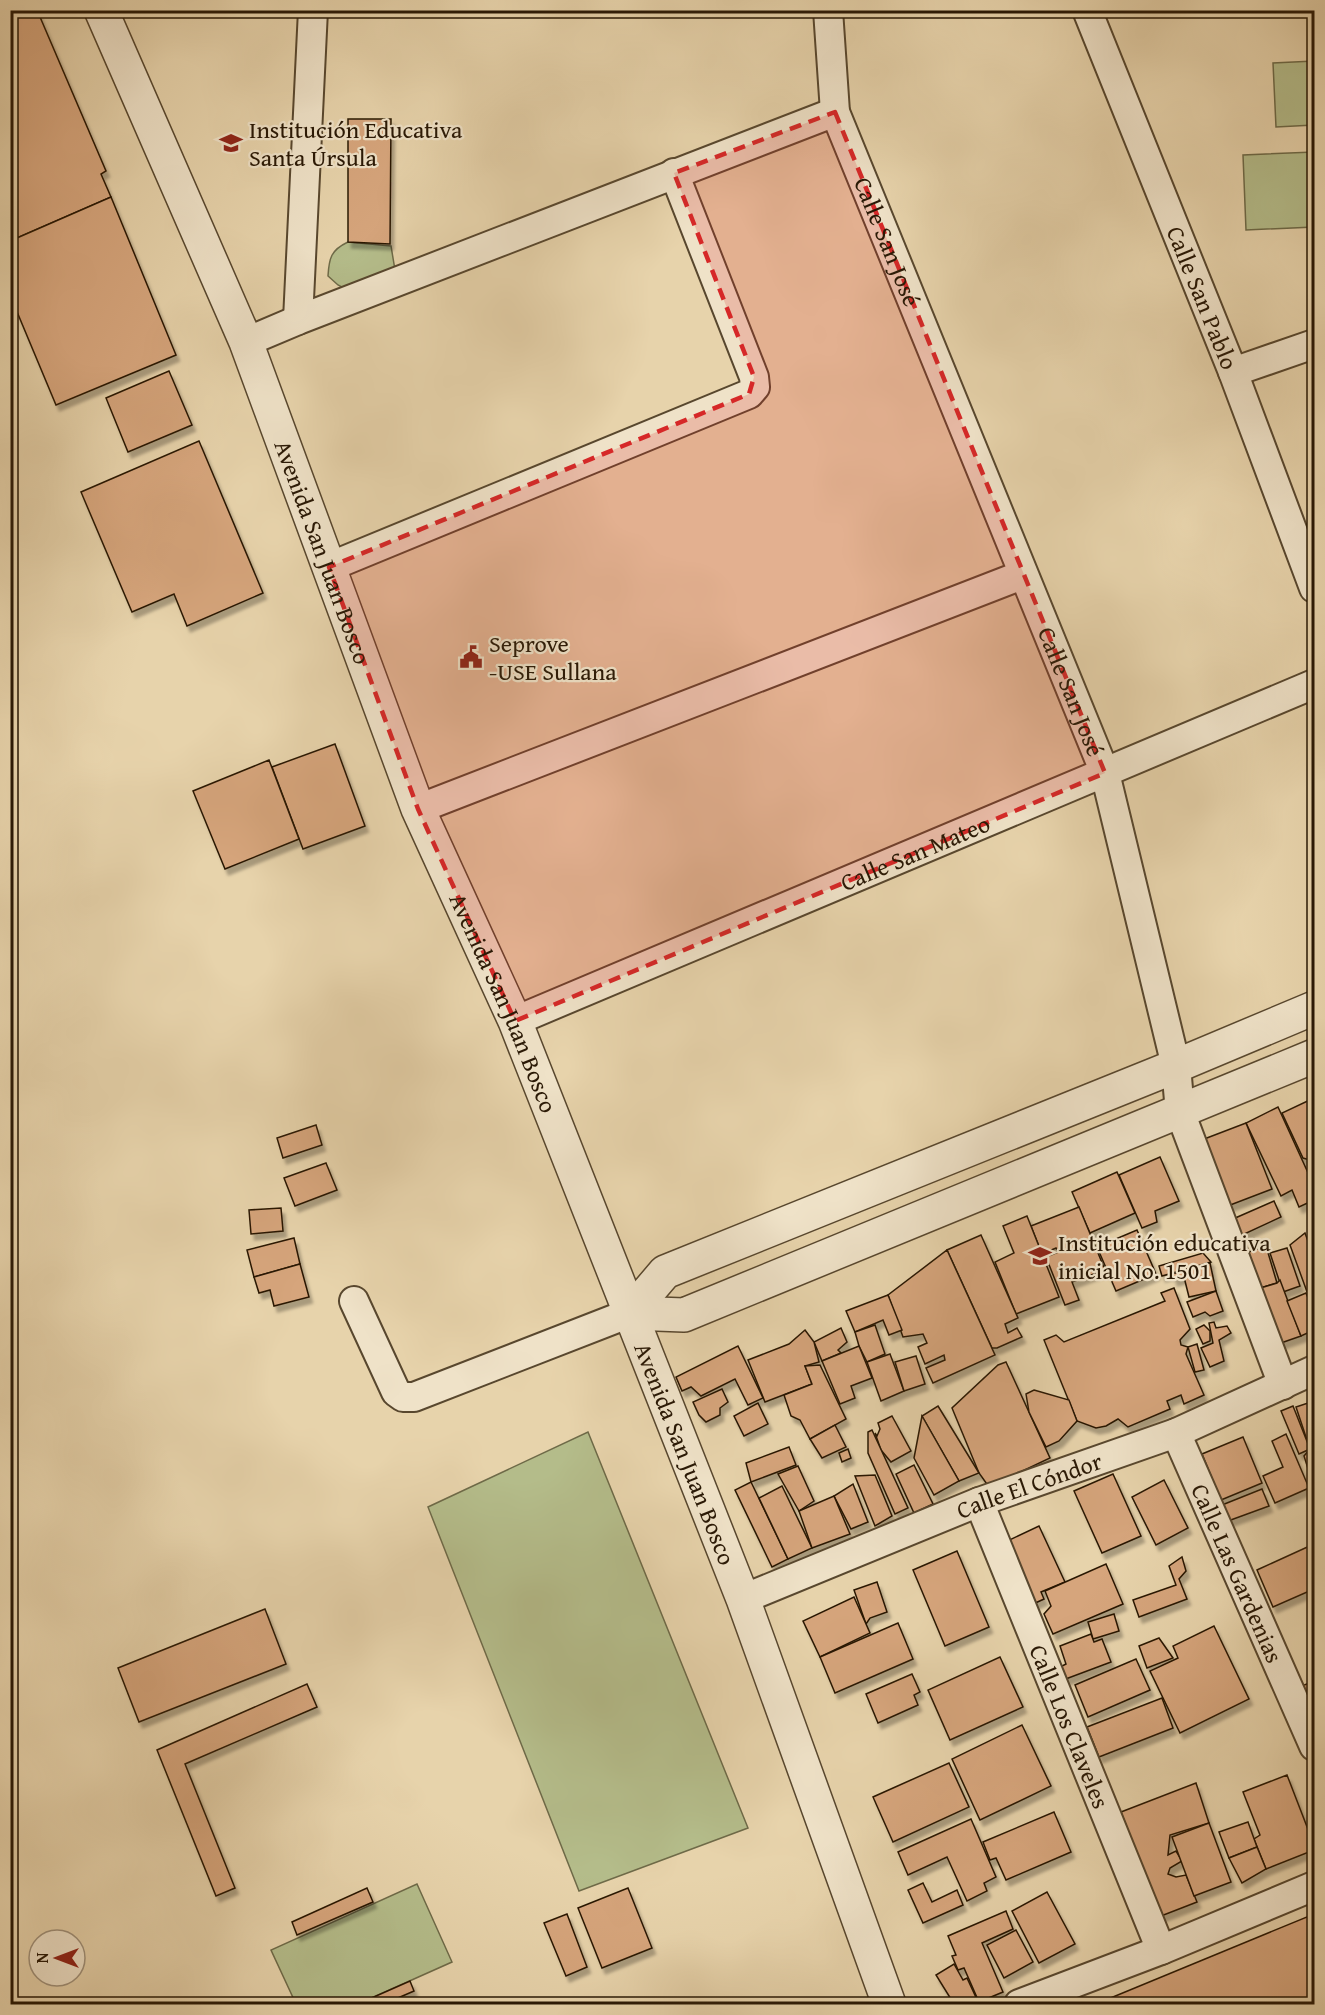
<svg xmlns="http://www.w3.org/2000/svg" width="1325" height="2015" viewBox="0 0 1325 2015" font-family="'Gentium Book Plus',serif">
<defs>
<filter id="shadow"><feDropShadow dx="3.5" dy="6" stdDeviation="1.5" flood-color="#0004"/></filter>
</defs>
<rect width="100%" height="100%" fill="#e7d3ab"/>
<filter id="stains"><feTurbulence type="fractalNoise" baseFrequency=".00333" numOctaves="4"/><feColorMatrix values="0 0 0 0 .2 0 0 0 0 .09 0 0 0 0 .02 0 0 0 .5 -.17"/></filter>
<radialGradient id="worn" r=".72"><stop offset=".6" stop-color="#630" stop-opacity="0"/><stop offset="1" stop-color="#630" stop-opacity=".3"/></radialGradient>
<!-- green -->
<g fill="#b4bc8a" stroke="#6e6a48" stroke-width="1.5">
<polygon points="1314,61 1314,125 1276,127 1273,63"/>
<polygon points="1314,152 1314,227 1246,230 1243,155"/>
<path d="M348,242l43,4 5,30 -45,16 -13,-7 -10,-9c1,-18 3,-26 20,-34z"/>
<polygon points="588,1432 748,1828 579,1891 428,1507"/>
<polygon points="417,1884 452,1962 358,2004 296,2004 271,1950"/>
</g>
<!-- building -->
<g fill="#d6a57b" stroke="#291805" stroke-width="1.5" filter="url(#shadow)">
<polygon points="10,10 37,10 106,171 101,174 111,197 10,241"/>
<polygon points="348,119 391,119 390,244 348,242"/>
<polygon points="111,197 176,355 56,405 10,295 10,241"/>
<polygon points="169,371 192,425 128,452 106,398"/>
<polygon points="199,441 263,593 187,626 174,594 132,612 81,492"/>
<polygon points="335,744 365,826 303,849 272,767"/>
<polygon points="269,760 299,839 225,869 193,791"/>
<polygon points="1314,1098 1314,1178 1309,1167 1310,1160 1303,1158 1282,1113"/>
<polygon points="1278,1107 1314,1186 1314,1200 1299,1207 1292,1190 1281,1196 1246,1123"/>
<polygon points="1246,1123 1272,1189 1225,1207 1199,1141"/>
<polygon points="316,1125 322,1145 283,1158 277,1138"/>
<polygon points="1160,1157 1179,1201 1155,1211 1157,1222 1142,1228 1119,1175"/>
<polygon points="326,1163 337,1190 295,1206 284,1178"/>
<polygon points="1117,1172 1135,1213 1090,1233 1072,1192"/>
<polygon points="1274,1201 1281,1217 1240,1236 1233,1219"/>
<polygon points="1079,1207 1105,1270 1072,1282 1079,1300 1065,1305 1046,1257 1058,1252 1056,1248 1042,1254 1031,1226"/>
<polygon points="281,1208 283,1231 251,1234 249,1210"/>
<polygon points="1027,1216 1059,1297 1016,1314 995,1262 1014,1253 1003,1226"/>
<polygon points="1137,1230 1156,1274 1116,1291 1097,1247"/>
<polygon points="1305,1233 1314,1258 1314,1311 1290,1245"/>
<polygon points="981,1235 1018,1318 1005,1324 1008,1333 1017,1328 1022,1337 997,1348 992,1348 947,1250"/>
<polygon points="294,1238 300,1264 254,1277 247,1250"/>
<polygon points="1266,1246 1277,1283 1257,1289 1246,1253"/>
<polygon points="1287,1248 1300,1286 1283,1292 1270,1253"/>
<polygon points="947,1250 995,1355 933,1383 926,1368 945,1360 944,1355 925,1364 918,1347 927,1343 923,1334 903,1337 888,1295"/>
<polygon points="1203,1253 1211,1262 1162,1276 1159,1266"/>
<polygon points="1210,1263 1216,1291 1189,1297 1184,1277 1174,1280 1172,1274"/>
<polygon points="300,1264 309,1297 274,1306 270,1290 259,1293 254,1277"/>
<polygon points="1280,1280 1301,1336 1278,1344 1257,1289 1277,1283"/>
<polygon points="1174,1288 1190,1329 1180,1340 1181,1345 1188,1347 1186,1354 1204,1395 1184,1404 1181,1395 1167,1401 1170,1409 1128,1427 1118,1419 1106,1426 1096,1428 1077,1421 1044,1340 1056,1335 1064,1342 1165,1301 1161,1293"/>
<polygon points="1216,1291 1223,1311 1210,1316 1205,1312 1193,1317 1187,1302"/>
<polygon points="1306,1293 1314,1313 1314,1330 1301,1336 1287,1301"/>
<polygon points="888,1295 902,1330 889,1335 883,1320 855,1332 846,1311"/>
<polygon points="1214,1322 1216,1328 1227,1326 1231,1333 1219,1340 1224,1361 1210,1367 1201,1348 1213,1343 1209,1323"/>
<polygon points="875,1325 885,1354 867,1362 859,1346 855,1332"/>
<polygon points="1204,1325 1210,1331 1210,1341 1203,1344 1196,1329"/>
<polygon points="841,1328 847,1342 838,1350 841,1353 822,1361 814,1342"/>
<polygon points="805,1330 814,1342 819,1362 805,1366 812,1384 765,1402 748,1360 789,1344"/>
<polygon points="1197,1344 1204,1370 1195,1372 1188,1347"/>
<polygon points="738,1346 763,1398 748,1405 735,1379 701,1396 691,1387 682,1391 676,1377"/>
<polygon points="859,1346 872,1378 851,1386 855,1398 840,1404 822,1361"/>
<polygon points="890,1354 904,1391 881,1401 867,1362"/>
<polygon points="916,1356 925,1384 904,1391 895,1362"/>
<polygon points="1006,1362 1050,1458 989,1487 979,1473 952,1408 998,1365"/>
<polygon points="820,1365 846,1419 810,1439 800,1420 791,1416 784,1395 812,1384 805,1366"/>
<polygon points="722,1389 728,1402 720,1408 720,1415 706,1422 699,1415 693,1402"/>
<polygon points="1034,1390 1069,1400 1077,1421 1059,1441 1046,1447 1029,1412 1026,1394"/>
<polygon points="1314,1401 1314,1488 1304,1456 1310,1449 1296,1407"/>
<polygon points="758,1403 768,1424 744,1436 734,1416"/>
<polygon points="938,1406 979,1473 959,1481 922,1416"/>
<polygon points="1293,1406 1310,1449 1299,1454 1281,1411"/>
<polygon points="892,1416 911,1451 891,1462 881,1450 875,1433 877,1436 880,1429 878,1423"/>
<polygon points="922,1416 959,1481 934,1495 914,1458"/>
<polygon points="835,1425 846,1447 822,1458 810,1439"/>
<polygon points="872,1430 908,1508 895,1514 868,1453 868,1432"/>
<polygon points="1286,1434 1309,1488 1275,1503 1263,1476 1283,1467 1272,1441"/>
<polygon points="1243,1437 1262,1483 1221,1500 1202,1454"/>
<polygon points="789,1447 796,1465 751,1482 746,1463"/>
<polygon points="848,1449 851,1458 842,1462 839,1453"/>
<polygon points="914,1465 933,1504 914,1513 896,1474"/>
<polygon points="798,1466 814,1501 799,1511 778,1474"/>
<polygon points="1113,1474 1141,1536 1102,1553 1074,1491"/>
<polygon points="875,1475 892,1516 875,1526 855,1476"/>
<polygon points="1164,1480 1188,1528 1156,1545 1132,1497"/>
<polygon points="751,1482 788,1559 772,1567 735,1490"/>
<polygon points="853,1484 868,1522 851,1529 834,1496"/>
<polygon points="782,1486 812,1548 788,1559 759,1498"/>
<polygon points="1262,1489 1269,1506 1228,1521 1222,1505"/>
<polygon points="834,1496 850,1534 812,1548 799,1511"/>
<polygon points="1039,1526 1065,1582 1041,1592 1044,1599 1031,1605 1003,1543"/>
<polygon points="1314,1544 1314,1589 1273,1607 1257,1570"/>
<polygon points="957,1551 989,1627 945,1646 913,1570"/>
<polygon points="1182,1557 1186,1571 1179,1579 1187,1599 1139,1617 1133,1600 1176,1585 1169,1566"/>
<polygon points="1106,1564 1123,1604 1053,1634 1044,1614 1051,1606 1045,1591"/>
<polygon points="877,1582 887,1612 870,1618 866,1624 854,1590"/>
<polygon points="854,1597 870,1633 820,1657 803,1621"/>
<polygon points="265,1609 286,1664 139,1722 118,1668"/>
<polygon points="1114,1614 1119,1631 1093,1639 1088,1622"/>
<polygon points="898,1623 913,1659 835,1693 820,1657"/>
<polygon points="1214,1626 1249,1699 1180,1733 1150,1671 1178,1658 1173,1646"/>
<polygon points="1091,1634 1094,1642 1102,1639 1111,1662 1063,1680 1058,1668 1066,1664 1060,1646"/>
<polygon points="1159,1638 1173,1658 1147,1668 1139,1646"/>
<polygon points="1000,1657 1023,1707 950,1740 928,1690"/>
<polygon points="1136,1659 1150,1690 1088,1717 1075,1685"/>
<polygon points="912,1674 920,1692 914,1695 918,1705 878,1723 866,1694"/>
<polygon points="1314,1681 1314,1729 1297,1688"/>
<polygon points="307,1684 317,1707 185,1764 235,1888 216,1896 157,1750"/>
<polygon points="1162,1698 1173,1728 1099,1757 1087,1727"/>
<polygon points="1022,1725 1051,1786 980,1820 952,1759"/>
<polygon points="949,1763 969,1807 893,1842 873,1797"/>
<polygon points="1287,1775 1314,1845 1314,1850 1266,1869 1254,1839 1260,1835 1243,1792"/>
<polygon points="1196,1783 1209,1823 1170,1835 1168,1855 1176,1851 1182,1861 1170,1868 1168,1874 1176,1877 1186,1875 1197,1902 1161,1916 1121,1812"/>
<polygon points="1054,1812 1071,1852 1006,1880 996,1858 990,1860 983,1842"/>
<polygon points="971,1819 996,1877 984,1883 987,1891 967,1901 947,1857 908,1875 898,1852"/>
<polygon points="1248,1822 1257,1847 1229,1858 1219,1832"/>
<polygon points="1209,1823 1231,1882 1194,1896 1172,1837"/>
<polygon points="1257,1847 1266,1869 1242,1883 1229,1858"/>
<polygon points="923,1883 932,1902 957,1890 963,1905 923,1923 908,1890"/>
<polygon points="367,1888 373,1902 297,1935 292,1922"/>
<polygon points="628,1888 652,1948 602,1968 578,1908"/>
<polygon points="1047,1892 1075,1944 1039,1963 1012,1911"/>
<polygon points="1006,1911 1013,1929 982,1943 1003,1992 979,2002 964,1968 958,1970 952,1956 956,1955 948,1936"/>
<polygon points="567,1914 587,1967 566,1976 544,1923"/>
<polygon points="1314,1914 1314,2004 1096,2004"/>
<polygon points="1016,1930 1033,1962 1004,1978 987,1945"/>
<polygon points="954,1964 963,1980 967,1978 979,2004 954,2004 936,1975"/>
<polygon points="410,1981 414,1991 384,2004 358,2004"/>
</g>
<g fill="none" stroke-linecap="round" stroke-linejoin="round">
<!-- minor casing -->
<g stroke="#58472e" stroke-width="32">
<g id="minor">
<path id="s1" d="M828,10l7,102 270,661 71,293 4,46 103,273"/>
<path id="s2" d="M1087,10l146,362 81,216"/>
<polyline points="298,320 313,10"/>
<polyline points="246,342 298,320 835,112"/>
<polyline points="1233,372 1314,344"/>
<polyline points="329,567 749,394 755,387 754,377 674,173"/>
<polyline points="418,809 1022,575"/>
<path id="s3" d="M515,1021l799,-337"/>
<polyline points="354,1301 396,1392 403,1397 414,1397 630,1313"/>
<path id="s4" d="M1176,1433l138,313"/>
<path id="s5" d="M979,1502l182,448"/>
<path id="s6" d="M743,1599l236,-97 197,-69 138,-63"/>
<polyline points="1019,2004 1161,1950 1314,1886"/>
</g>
</g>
<!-- tertiary casing -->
<g stroke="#58472e" stroke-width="36">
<g id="tertiary">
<path id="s7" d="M101,10l145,332 172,467 97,212 228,578 146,405"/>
<polyline points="630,1313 665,1272 1176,1066 1314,1008"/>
<polyline points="630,1313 684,1315 1314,1056"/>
</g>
</g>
<!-- minor -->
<use href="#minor" stroke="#efe2c8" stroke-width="28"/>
<!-- tertiary -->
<use href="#tertiary" stroke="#efe2c8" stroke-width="33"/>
</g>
<!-- marked area -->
<path fill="#d62828" fill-opacity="0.2" stroke="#d62828" stroke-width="4.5" stroke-dasharray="12 8" stroke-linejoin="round" d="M835,112l270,661 -590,248 -97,-212 -89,-242 420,-173 5,-17 -80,-204z"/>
<!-- icons -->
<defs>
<g id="school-bare" transform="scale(1.8)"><path d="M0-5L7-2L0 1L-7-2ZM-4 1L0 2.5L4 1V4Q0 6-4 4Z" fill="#8f2418" stroke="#efe2c8" stroke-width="2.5" paint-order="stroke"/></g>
<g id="civic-bare" transform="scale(1.8)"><path d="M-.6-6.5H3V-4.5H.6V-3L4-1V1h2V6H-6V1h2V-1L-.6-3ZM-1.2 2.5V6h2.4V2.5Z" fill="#8f2418" stroke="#efe2c8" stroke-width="2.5" paint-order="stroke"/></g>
</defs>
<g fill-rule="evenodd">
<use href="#school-bare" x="231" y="143"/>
<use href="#civic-bare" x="471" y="657"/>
<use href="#school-bare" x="1040" y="1256"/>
</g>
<g text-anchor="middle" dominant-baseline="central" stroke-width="4.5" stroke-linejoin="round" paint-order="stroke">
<!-- poi labels -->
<g font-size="24" fill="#291805" stroke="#efe2c8" text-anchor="start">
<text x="249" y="129">Institución Educativa<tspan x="249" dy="28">Santa Úrsula</tspan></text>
<text x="489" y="643">Seprove<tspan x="489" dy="28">-USE Sullana</tspan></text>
<text x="1058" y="1242">Institución educativa<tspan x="1058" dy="28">inicial No. 1501</tspan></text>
</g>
<!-- street labels -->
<g font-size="24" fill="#291805" stroke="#efe2c8">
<text stroke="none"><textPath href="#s1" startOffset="242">Calle San José</textPath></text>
<text stroke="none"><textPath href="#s2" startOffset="310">Calle San Pablo</textPath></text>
<text stroke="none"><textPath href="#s7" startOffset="586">Avenida San Juan Bosco</textPath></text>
<text stroke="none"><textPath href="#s1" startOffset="728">Calle San José</textPath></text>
<text stroke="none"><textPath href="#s3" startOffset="434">Calle San Mateo</textPath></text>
<text stroke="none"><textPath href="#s7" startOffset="1072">Avenida San Juan Bosco</textPath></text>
<text stroke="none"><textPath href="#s7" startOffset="1558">Avenida San Juan Bosco</textPath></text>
<text stroke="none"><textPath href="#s6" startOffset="308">Calle El Cóndor</textPath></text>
<text stroke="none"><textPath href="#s4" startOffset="153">Calle Las Gardenias</textPath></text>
<text stroke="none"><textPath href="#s5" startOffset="242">Calle Los Claveles</textPath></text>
</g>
</g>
<!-- margin -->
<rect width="1325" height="2015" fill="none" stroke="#e7d3ab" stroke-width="36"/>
<rect x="12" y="12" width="1301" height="1991" fill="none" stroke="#291805" stroke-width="3"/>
<rect x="18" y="18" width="1289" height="1979" fill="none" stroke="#291805" stroke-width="1.5"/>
<!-- north arrow -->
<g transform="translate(57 1958) rotate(270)"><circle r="28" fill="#efe2c8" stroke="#a0917a" stroke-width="1.5"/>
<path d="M0-4.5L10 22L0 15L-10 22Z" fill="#8f2418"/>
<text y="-9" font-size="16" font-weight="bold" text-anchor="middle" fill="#291805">N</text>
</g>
<rect width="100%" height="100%" filter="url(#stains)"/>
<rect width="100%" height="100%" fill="url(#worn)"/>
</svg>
